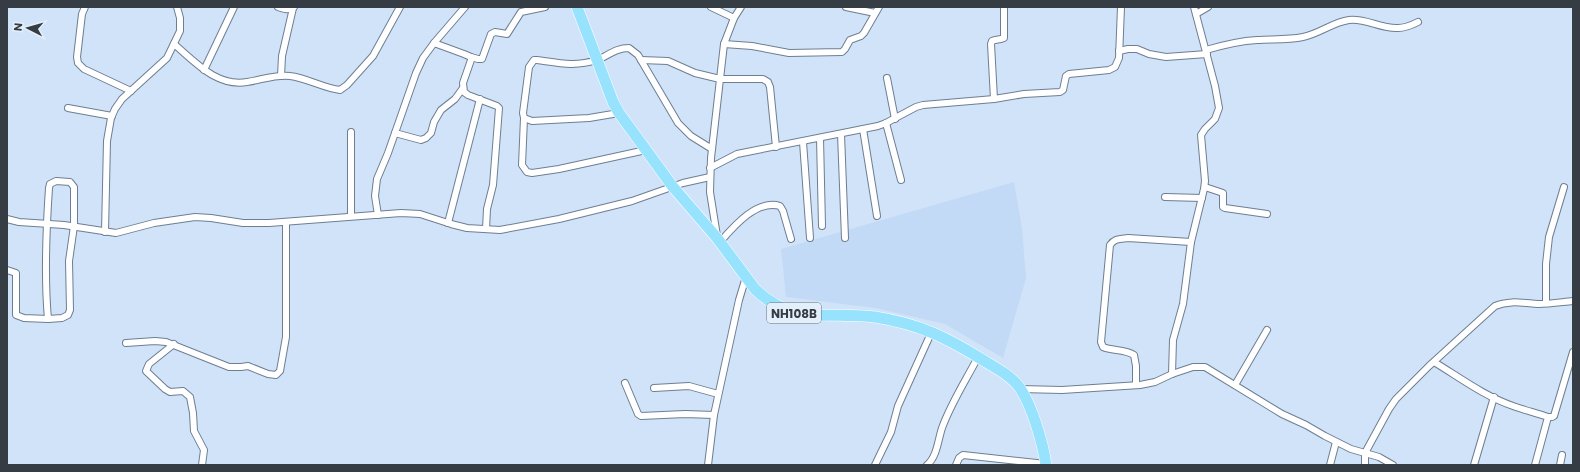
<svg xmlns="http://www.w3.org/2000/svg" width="1580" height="472" viewBox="0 0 1580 472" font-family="Poppins,sans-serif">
<rect width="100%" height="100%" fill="#d1e3f8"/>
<!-- built -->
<polygon fill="#c3daf6" points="1014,182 1022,228 1026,278 1003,358 945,324 875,308 786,297 781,249"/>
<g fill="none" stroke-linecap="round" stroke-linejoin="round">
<!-- street casing -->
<g stroke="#6e7e92" stroke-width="8">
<g id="street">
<polyline points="85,7 82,14 77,57 78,63 84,69 131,91"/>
<path d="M278,7c6,2 11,4 16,0"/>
<polyline points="711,7 734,18"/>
<polyline points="846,7 875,13"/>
<polyline points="1196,14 1208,7"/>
<polyline points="434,43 464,54 471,57 471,60 463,83 464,92 468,95 497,106 499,108 493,185 487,209 486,229"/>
<path d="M174,44c22,19 43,43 73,38 14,-2 29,-8 43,-6 17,2 33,12 50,14l7,-5 26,-29 27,-49"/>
<polyline points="724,44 752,46 789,53 842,52 845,49 850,40 861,36 864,33 879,7"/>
<path d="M1206,50c17,-5 34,-9 51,-10 16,-1 31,0 46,-3 16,-3 30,-15 46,-17 17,-2 32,9 49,8 7,0 14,-3 20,-6"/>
<polyline points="1119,51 1128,49 1137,49 1149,54 1166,57 1207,54"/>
<polyline points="471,57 478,59 482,59 491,34 495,32 507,34 521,12 545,7"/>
<polyline points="641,60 668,61 695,73 720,79 763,79 768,82 770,87 776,147"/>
<polyline points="204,70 234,7"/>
<polyline points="281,76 282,56 293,8"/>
<polyline points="887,78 895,119"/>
<path d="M994,99l-3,-55 1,-3c4,-2 8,-1 12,-3v-31"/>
<polyline points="68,108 112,116"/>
<path d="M619,113l-30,5 -57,3 -8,-3 -1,-5 6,-46 5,-7h3c22,3 38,7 60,0 11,-4 18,-12 32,-12l9,7 40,68 13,13 21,13"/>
<polyline points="524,118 522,165 527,172 532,173 559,169 646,150"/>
<polyline points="886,123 901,180"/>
<polyline points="863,129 877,216"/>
<polyline points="395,133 421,140 426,138 431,133 434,122 441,110 455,99 463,88"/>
<polyline points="841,134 845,238"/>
<polyline points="820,138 822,226"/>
<polyline points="803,142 810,238"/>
<polyline points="710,168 737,154 878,126 886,123 916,107 923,105 994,99 1024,94 1060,92 1063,90 1066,76 1069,74 1109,70 1115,67 1119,58 1121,7"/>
<path d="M56,181l14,1 4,5v39l-5,35 1,49 -2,5 -6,3 -14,1c-4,-44 -2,-87 1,-131l1,-4z"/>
<polyline points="1205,187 1223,193 1223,207 1225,208 1267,214"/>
<polyline points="1165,197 1202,198"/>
<polyline points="378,215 375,196 377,179 388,153 416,73 423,58 434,43 465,7"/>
<polyline points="351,216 351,132"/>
<polyline points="7,219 19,222 64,225 116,233 154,223 195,217 211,218 243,223 269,223 401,213 420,214 451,224 467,228 500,230 559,219 632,201 683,183 710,177"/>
<polyline points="448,223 480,99"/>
<polyline points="105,232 107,141 111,118 115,109 122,99 167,58 180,31 180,18 177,7"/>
<polyline points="717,236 710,192 711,158 724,44 734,18 741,7"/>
<path d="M720,242c14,-16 37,-43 60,-36l3,5 8,28"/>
<polyline points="7,270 16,273 16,315 24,318 48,319"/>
<polyline points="1546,303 1546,264 1549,237 1564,187"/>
<polyline points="126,343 155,341 166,342 229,367 241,367 248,366 268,374 276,375 280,371 286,337 286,222"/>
<polyline points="174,344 149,364 146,371 165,389 170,392 183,391 190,397 193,413 194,431 204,450 202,465"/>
<path d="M1434,362c25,15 50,34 79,44 11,4 23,7 35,11l-13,48"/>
<polyline points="1172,374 1173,340 1183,304 1191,242 1204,189 1205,181 1201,135 1205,129 1215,119 1219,108 1215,86 1194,7"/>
<polyline points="625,383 638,414 641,416 685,414 714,415 739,300 746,277"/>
<path d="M1136,385v-19l-2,-11c-9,-6 -22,-4 -31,-8l-2,-5 9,-97c5,-7 10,-6 18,-7l63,4"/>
<polyline points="1235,385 1267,330"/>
<polyline points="654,388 689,386 718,394"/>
<polyline points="1020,389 1062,390 1140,385 1155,382 1172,374 1193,367 1205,367 1282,414 1306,425 1325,436 1351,449 1379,457 1393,465"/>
<polyline points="1548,417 1552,417 1554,416 1573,352"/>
<polyline points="708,465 714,415"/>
<polyline points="875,465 891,432 898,406 932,331"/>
<path d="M927,465c10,-8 11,-25 15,-37 9,-25 24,-48 36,-71"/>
<polyline points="956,465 959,458 963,455 1046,464"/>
<polyline points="1330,465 1336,442"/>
<path d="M1365,465v-12l24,-44 7,-10 33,-33 66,-60c14,-6 28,-3 43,-2 12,0 24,-2 35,-3"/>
<polyline points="1474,465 1494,397"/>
<polyline points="1560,465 1562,455"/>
</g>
</g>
<!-- highway casing -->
<g stroke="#fff" stroke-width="12">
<path id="highway" d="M577,7l36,95 6,11 54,74 44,51 38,51c37,37 73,22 120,28 45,7 73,21 111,45 12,7 26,15 34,26 12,18 23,55 26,77"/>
</g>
<!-- street -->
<use href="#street" stroke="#fff" stroke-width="6"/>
<!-- highway -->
<use href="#highway" stroke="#97e3fe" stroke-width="11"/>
</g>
<g text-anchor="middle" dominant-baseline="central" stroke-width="3.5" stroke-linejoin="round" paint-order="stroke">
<!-- shield labels -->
<rect fill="#e4effc" stroke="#6a727b" stroke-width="1" x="767" y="303" width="54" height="20" rx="3"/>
<g font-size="12" font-weight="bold" fill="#353c44">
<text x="794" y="313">NH108B</text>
</g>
</g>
<!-- border -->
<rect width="1580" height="472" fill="none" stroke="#353c44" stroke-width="16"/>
<!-- north arrow -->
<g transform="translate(28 28) rotate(276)" stroke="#e4effc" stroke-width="3" paint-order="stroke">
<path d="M0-3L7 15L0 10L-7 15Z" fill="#353c44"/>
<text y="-6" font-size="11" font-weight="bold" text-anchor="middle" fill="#353c44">N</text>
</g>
</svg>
